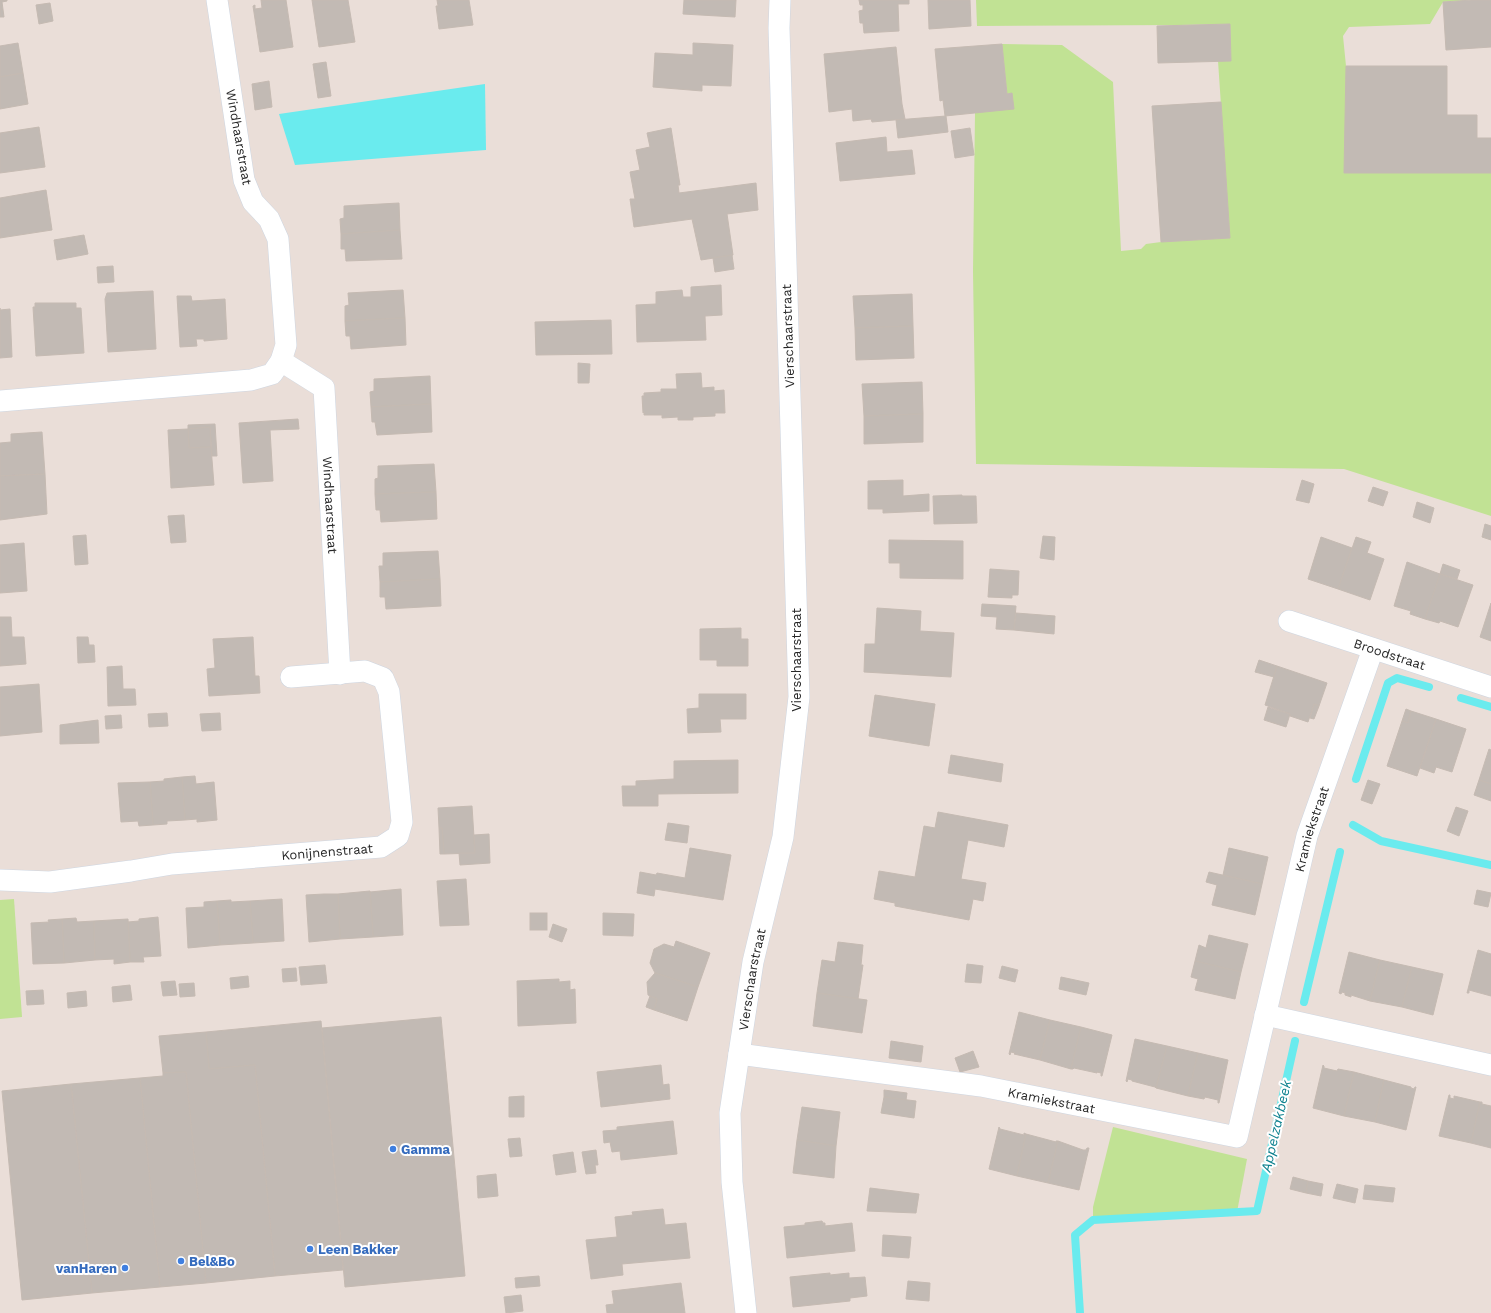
<svg xmlns="http://www.w3.org/2000/svg" width="1491" height="1313" viewBox="0 0 1491 1313" font-family="'Work Sans',sans-serif">
<rect width="100%" height="100%" fill="#eaded8"/>
<!-- green -->
<g fill="#c1e294">
<polygon points="976,0 1472,0 1443,2 1430,24 1349,27 1343,36 1346,66 1491,173 1491,516 1344,469 976,464 973,272 975,113 1012,93 1007,94 1002,44 1062,45 1113,82 1121,251 1141,249 1146,244 1161,242 1230,238 1218,61 1231,61 1230,24 1180,25 977,26"/>
<polygon points="14,899 22,1017 0,1019 0,900"/>
<polygon points="1113,1127 1247,1159 1237,1212 1093,1220 1093,1207"/>
</g>
<!-- water -->
<polygon fill="#6aebee" points="485,84 486,150 295,165 279,114"/>
<g fill="none" stroke-linecap="round" stroke-linejoin="round">
<!-- stream -->
<g stroke="#6aebee" stroke-width="8">
<polyline points="1461,698 1491,707"/>
<polyline points="1356,779 1388,683 1397,678 1429,687"/>
<polyline points="1353,825 1381,841 1491,865"/>
<polyline points="1304,1002 1340,852"/>
<polyline points="1080,1313 1075,1235 1093,1220 1257,1211 1295,1041"/>
</g>
</g>
<!-- building -->
<g fill="#c2bab4" stroke="#c5bab2">
<polygon points="0,0 7,0 7,1 2,2 4,17 0,17"/>
<polygon points="261,0 286,0 293,47 260,52 253,6 255,5 255,9 262,8"/>
<polygon points="312,0 348,0 355,42 319,47"/>
<polygon points="437,0 469,0 473,25 439,29 436,6 438,6"/>
<polygon points="684,0 736,0 735,17 683,14"/>
<polygon points="859,0 909,0 909,4 898,4 899,31 864,33 863,23 860,23 859,11 863,10 863,5 860,5"/>
<polygon points="928,0 970,0 971,26 929,29"/>
<polygon points="1472,0 1491,0 1491,47 1446,50 1443,2"/>
<polygon points="50,3 53,21 39,24 36,5"/>
<polygon points="1230,24 1231,61 1158,63 1157,26"/>
<polygon points="18,43 23,73 0,77 0,46"/>
<polygon points="693,43 733,45 731,86 702,85 702,91 653,87 655,53 693,55"/>
<polygon points="1002,44 1007,94 1012,93 1014,109 945,116 943,100 940,101 935,49"/>
<polygon points="896,47 902,104 905,119 872,122 871,119 853,121 852,109 829,112 824,54"/>
<polygon points="326,62 331,96 318,98 313,64"/>
<polygon points="1346,66 1447,66 1447,115 1477,115 1477,138 1491,138 1491,173 1344,173"/>
<polygon points="23,73 28,104 0,109 0,77"/>
<polygon points="269,81 272,107 255,110 252,84"/>
<polygon points="1221,102 1230,238 1161,242 1152,106"/>
<polygon points="946,116 948,132 898,138 896,120"/>
<polygon points="39,127 45,167 0,173 0,133"/>
<polygon points="671,128 680,185 678,185 679,193 756,183 758,210 727,214 733,255 701,260 692,219 634,227 630,199 635,199 630,172 640,170 636,150 650,147 647,133"/>
<polygon points="970,128 974,155 955,158 951,131"/>
<polygon points="886,137 887,152 912,150 915,174 840,181 836,143"/>
<polygon points="46,190 52,230 0,238 0,198"/>
<polygon points="399,203 400,230 341,234 340,219 344,218 344,206"/>
<polygon points="400,230 402,259 346,261 345,249 341,249 341,234"/>
<polygon points="84,235 88,254 57,260 54,240"/>
<polygon points="732,255 734,269 715,272 713,258"/>
<polygon points="113,266 114,282 98,283 97,267"/>
<polygon points="721,285 722,315 705,316 706,340 637,342 636,305 656,304 656,292 682,290 683,297 691,297 691,287"/>
<polygon points="403,290 405,318 345,321 345,306 349,305 348,293"/>
<polygon points="153,291 156,349 108,352 105,299 107,293"/>
<polygon points="912,294 913,326 855,328 853,296"/>
<polygon points="177,296 191,296 192,301 225,299 227,339 204,341 204,339 196,339 197,346 180,347"/>
<polygon points="35,303 76,303 76,308 81,308 84,353 36,356 33,307 35,307"/>
<polygon points="0,308 0,310 10,309 12,357 0,358"/>
<polygon points="405,318 406,345 351,349 350,336 346,336 345,321"/>
<polygon points="611,320 612,354 536,355 535,322"/>
<polygon points="913,326 914,358 856,360 855,328"/>
<polygon points="578,363 590,364 589,383 578,383"/>
<polygon points="701,373 702,388 714,387 714,391 724,390 725,413 715,413 715,416 693,417 693,420 678,420 678,417 662,418 662,415 644,415 644,412 643,413 642,396 644,396 644,393 661,392 661,389 677,389 676,374"/>
<polygon points="430,376 431,404 371,407 370,392 374,391 374,379"/>
<polygon points="922,382 923,414 864,416 862,384"/>
<polygon points="431,404 432,432 377,435 375,422 372,422 371,407"/>
<polygon points="923,414 923,442 864,444 864,416"/>
<polygon points="298,419 299,429 270,430 273,481 243,483 239,423"/>
<polygon points="215,424 217,456 212,456 210,427 188,429 188,425"/>
<polygon points="210,427 211,447 189,448 188,429"/>
<polygon points="188,429 189,448 211,447 214,485 171,488 168,430"/>
<polygon points="42,432 45,474 0,476 0,443 11,442 11,434"/>
<polygon points="434,464 436,492 375,494 375,479 378,478 378,466"/>
<polygon points="45,474 47,514 0,520 0,476"/>
<polygon points="903,480 903,496 929,494 929,511 883,513 883,509 868,509 868,481"/>
<polygon points="1302,480 1314,484 1309,503 1296,500"/>
<polygon points="1373,487 1388,492 1383,506 1368,501"/>
<polygon points="436,492 437,519 381,522 380,510 376,510 375,494"/>
<polygon points="962,495 962,496 976,496 977,523 934,524 933,496"/>
<polygon points="1417,502 1434,508 1430,523 1413,517"/>
<polygon points="184,515 186,542 171,543 168,516"/>
<polygon points="1485,524 1491,526 1491,540 1482,537"/>
<polygon points="86,535 88,564 75,565 73,536"/>
<polygon points="1043,536 1055,537 1054,560 1040,558"/>
<polygon points="1321,537 1352,548 1338,589 1308,579"/>
<polygon points="1356,537 1371,542 1367,553 1384,559 1370,600 1338,589"/>
<polygon points="889,540 963,541 963,579 900,578 900,563 889,563"/>
<polygon points="24,543 27,591 0,593 0,545"/>
<polygon points="438,551 440,579 380,582 379,566 383,566 383,553"/>
<polygon points="1407,562 1440,574 1425,619 1410,614 1411,611 1394,606"/>
<polygon points="1443,564 1460,570 1457,579 1440,574"/>
<polygon points="990,569 1019,571 1018,595 1012,595 1012,598 988,597"/>
<polygon points="1440,574 1473,585 1458,627 1440,621 1439,623 1425,619"/>
<polygon points="440,579 441,606 386,609 385,597 380,597 380,582"/>
<polygon points="1491,603 1491,641 1480,637"/>
<polygon points="982,604 1016,606 1014,630 996,629 997,617 981,616"/>
<polygon points="877,608 921,611 920,631 954,633 951,677 864,672 865,644 875,644"/>
<polygon points="1016,613 1055,616 1054,634 1014,630"/>
<polygon points="0,617 11,617 12,637 24,637 26,664 0,666"/>
<polygon points="741,628 741,639 748,639 748,666 717,666 717,660 700,660 700,629"/>
<polygon points="77,637 88,637 89,645 94,645 95,662 78,663"/>
<polygon points="253,637 255,676 259,676 260,693 209,696 207,669 215,668 213,639"/>
<polygon points="1259,660 1277,666 1274,677 1255,672"/>
<polygon points="122,666 123,689 135,689 136,705 108,706 107,667"/>
<polygon points="1277,666 1327,683 1319,706 1314,704 1308,722 1290,716 1290,714 1265,705"/>
<polygon points="39,684 42,732 0,736 0,687"/>
<polygon points="699,694 746,694 746,719 720,719 721,732 688,733 687,709 699,708"/>
<polygon points="875,695 935,704 929,746 869,736"/>
<polygon points="1314,704 1319,706 1314,719 1310,718"/>
<polygon points="1268,707 1290,714 1286,727 1264,720"/>
<polygon points="1406,709 1411,711 1408,723 1402,721"/>
<polygon points="1411,711 1436,719 1417,776 1387,766 1402,721 1408,723"/>
<polygon points="167,713 168,726 149,727 148,714"/>
<polygon points="220,713 221,730 202,731 200,714"/>
<polygon points="121,715 122,728 106,729 105,716"/>
<polygon points="1436,719 1466,729 1452,772 1436,767 1434,773 1420,768"/>
<polygon points="98,720 99,743 60,744 60,725"/>
<polygon points="1489,749 1491,750 1491,784 1479,780"/>
<polygon points="951,755 1003,764 1001,782 948,773"/>
<polygon points="738,760 738,793 658,794 658,806 623,806 622,786 636,786 636,781 674,779 674,761"/>
<polygon points="195,776 196,784 214,782 217,820 197,822 197,819 185,820 182,777"/>
<polygon points="182,777 185,820 167,821 167,824 153,825 150,782 164,781 164,779"/>
<polygon points="1368,780 1380,784 1372,804 1361,800"/>
<polygon points="1479,780 1491,784 1491,801 1474,795"/>
<polygon points="150,782 153,825 139,826 138,821 121,822 118,783"/>
<polygon points="472,806 475,853 444,854 442,828 439,828 438,808"/>
<polygon points="1456,807 1468,811 1459,836 1447,831"/>
<polygon points="938,812 1008,825 1004,847 968,840 961,879 986,883 983,901 973,899 969,920 895,906 895,903 874,899 879,871 915,877 924,826 935,828"/>
<polygon points="668,823 689,826 687,843 665,840"/>
<polygon points="439,828 442,828 444,854 440,854"/>
<polygon points="489,834 490,863 460,865 459,853 475,853 474,835"/>
<polygon points="690,848 731,855 723,900 655,889 654,896 637,893 640,872 656,875 657,873 685,878"/>
<polygon points="1229,848 1268,857 1262,884 1223,875"/>
<polygon points="1209,872 1262,884 1255,915 1212,905 1217,885 1206,882"/>
<polygon points="466,879 469,925 440,926 437,881"/>
<polygon points="401,889 403,935 373,937 370,892"/>
<polygon points="1477,890 1491,893 1488,907 1474,904"/>
<polygon points="370,891 373,937 340,939 338,894"/>
<polygon points="324,894 338,894 340,939 309,942 306,895"/>
<polygon points="282,899 284,941 253,943 250,901"/>
<polygon points="231,900 231,902 250,901 253,943 220,945 217,901"/>
<polygon points="217,901 220,945 188,948 186,908 204,907 204,902"/>
<rect x="530" y="913" width="17" height="17"/>
<polygon points="603,913 634,914 633,936 603,935"/>
<polygon points="158,917 161,956 143,957 144,962 130,962 128,922 139,921 139,919"/>
<polygon points="76,918 77,922 94,921 95,960 64,963 62,919"/>
<polygon points="62,919 64,963 33,964 31,923 49,922 48,920"/>
<polygon points="128,919 130,962 114,964 114,959 95,960 94,921"/>
<polygon points="553,924 567,929 562,942 549,937"/>
<polygon points="1209,935 1248,944 1241,972 1195,961 1199,945 1206,948"/>
<polygon points="676,941 710,953 698,987 655,973 650,963 654,949 664,944 674,947"/>
<polygon points="838,942 863,945 861,965 863,965 858,999 817,993 822,960 835,962"/>
<polygon points="1478,950 1491,954 1491,996 1469,990 1469,993 1467,993"/>
<polygon points="1349,952 1380,960 1370,1001 1351,995 1351,997 1345,995 1345,993 1342,992 1341,994 1339,993"/>
<polygon points="1380,960 1412,967 1402,1007 1370,1001"/>
<polygon points="1195,961 1241,972 1235,999 1195,990 1198,979 1191,977"/>
<polygon points="967,964 983,966 981,983 965,982"/>
<polygon points="325,965 327,983 301,985 299,967"/>
<polygon points="1002,966 1018,970 1015,982 999,978"/>
<polygon points="1412,967 1443,974 1433,1015 1402,1007"/>
<polygon points="296,968 297,981 283,982 282,969"/>
<polygon points="655,973 698,987 687,1021 654,1010 657,999 648,995 647,982"/>
<polygon points="248,976 249,987 231,989 230,978"/>
<polygon points="1061,977 1089,983 1086,995 1059,989"/>
<polygon points="559,979 559,982 570,981 570,990 575,989 576,1023 518,1026 517,981"/>
<polygon points="175,981 177,995 163,996 161,982"/>
<polygon points="194,983 195,996 180,997 179,984"/>
<polygon points="130,985 132,1000 113,1002 112,987"/>
<polygon points="43,990 44,1004 27,1005 26,991"/>
<polygon points="86,991 87,1006 68,1008 67,993"/>
<polygon points="817,993 867,1000 862,1033 813,1026"/>
<polygon points="650,996 657,999 654,1010 646,1007"/>
<polygon points="1019,1012 1050,1020 1040,1060 1014,1054 1015,1053 1011,1052 1010,1055 1009,1054"/>
<polygon points="441,1017 465,1276 345,1287 322,1028"/>
<polygon points="1050,1020 1081,1027 1071,1069 1040,1060"/>
<polygon points="321,1021 343,1270 275,1276 255,1065 209,1069 206,1032"/>
<polygon points="1081,1027 1112,1035 1102,1076 1101,1076 1101,1073 1097,1072 1097,1073 1074,1068 1073,1069 1071,1069"/>
<polygon points="206,1032 209,1069 255,1065 275,1276 206,1283 186,1072 163,1073 159,1036"/>
<polygon points="1135,1039 1167,1046 1156,1088 1155,1087 1132,1081 1132,1080 1128,1079 1127,1082 1126,1081"/>
<polygon points="891,1041 923,1046 921,1062 889,1058"/>
<polygon points="1167,1046 1198,1053 1188,1096 1156,1088"/>
<polygon points="973,1051 979,1067 960,1072 955,1058"/>
<polygon points="1198,1053 1228,1060 1219,1103 1218,1103 1218,1100 1205,1097 1204,1099 1188,1096"/>
<polygon points="661,1065 663,1085 669,1084 670,1099 601,1107 597,1072"/>
<polygon points="1323,1065 1324,1066 1324,1068 1337,1071 1338,1069 1354,1072 1344,1116 1313,1108"/>
<polygon points="186,1072 206,1283 160,1287 140,1078 163,1076 163,1073"/>
<polygon points="1354,1072 1384,1080 1375,1122 1344,1116"/>
<polygon points="140,1078 160,1287 92,1293 71,1084"/>
<polygon points="1384,1080 1411,1087 1411,1088 1414,1089 1415,1087 1416,1087 1406,1130 1375,1122"/>
<polygon points="71,1084 92,1293 22,1300 2,1091"/>
<polygon points="884,1090 907,1093 906,1100 884,1097"/>
<polygon points="1449,1095 1450,1095 1450,1098 1454,1099 1454,1096 1480,1102 1471,1143 1439,1136"/>
<polygon points="524,1096 524,1117 509,1117 509,1097"/>
<polygon points="884,1097 916,1101 914,1118 881,1113"/>
<polygon points="1480,1102 1482,1102 1482,1104 1491,1106 1491,1148 1471,1143"/>
<polygon points="802,1107 840,1112 836,1146 797,1140"/>
<polygon points="673,1121 677,1154 621,1160 620,1151 612,1152 610,1142 604,1143 603,1131 617,1130 617,1127"/>
<polygon points="999,1127 1000,1129 1024,1135 1024,1133 1026,1134 1017,1176 989,1169"/>
<polygon points="1026,1134 1056,1142 1056,1141 1058,1141 1048,1183 1017,1176"/>
<polygon points="520,1138 522,1156 510,1157 508,1139"/>
<polygon points="797,1140 836,1146 834,1178 793,1173"/>
<polygon points="1058,1141 1083,1150 1086,1150 1087,1148 1089,1148 1079,1190 1048,1183"/>
<polygon points="596,1150 598,1165 595,1165 596,1173 586,1174 582,1152"/>
<polygon points="573,1152 576,1172 556,1175 553,1155"/>
<polygon points="496,1174 498,1196 478,1198 477,1176"/>
<polygon points="1293,1177 1308,1181 1306,1193 1290,1189"/>
<polygon points="1308,1181 1323,1184 1321,1196 1306,1193"/>
<polygon points="1337,1184 1358,1189 1355,1203 1333,1198"/>
<polygon points="1365,1185 1395,1188 1393,1202 1363,1199"/>
<polygon points="870,1188 919,1194 916,1213 867,1211"/>
<polygon points="663,1209 665,1225 686,1223 690,1258 622,1264 623,1275 591,1279 586,1240 617,1237 615,1217 633,1215 632,1212"/>
<polygon points="822,1221 823,1223 825,1223 825,1226 852,1223 855,1251 787,1258 784,1227 805,1225 805,1223"/>
<polygon points="883,1235 911,1237 909,1258 882,1256"/>
<polygon points="830,1273 830,1275 849,1273 849,1278 865,1277 867,1296 850,1298 850,1301 793,1307 790,1277"/>
<polygon points="539,1276 540,1286 516,1288 515,1278"/>
<polygon points="908,1281 930,1283 929,1301 906,1299"/>
<polygon points="681,1283 685,1313 607,1313 606,1305 614,1304 612,1291"/>
<polygon points="521,1295 523,1311 506,1313 504,1297"/>
</g>
<g fill="none" stroke-linecap="round" stroke-linejoin="round">
<!-- street casing -->
<g stroke="#ced6e1" stroke-width="22">
<g id="street">
<path id="s1" d="M281,361l43,27 16,286"/>
<polyline points="0,401 251,380 272,374 281,361 286,345 278,239 269,219 253,202 244,180 217,0"/>
<path id="s2" d="M1289,621l202,66"/>
<path id="s3" d="M0,880l50,2 81,-11 41,-7 209,-17 17,-11 4,-14 -13,-130 -6,-14 -18,-7 -74,6"/>
<polyline points="1265,1015 1491,1065"/>
<path id="s4" d="M739,1054l242,32 256,51 70,-301 66,-187"/>
<path id="s5" d="M746,1313l-14,-131 -2,-69 23,-151 30,-125 16,-140 -20,-669 1,-28"/>
</g>
</g>
<!-- street -->
<use href="#street" stroke="#fff" stroke-width="21"/>
</g>
<!-- markers -->
<g fill="#3f7fe0" stroke="#fff" stroke-width="1.5">
<circle cx="393" cy="1149" r="4"/>
<circle cx="310" cy="1249" r="4"/>
<circle cx="181" cy="1261" r="4"/>
<circle cx="125" cy="1268" r="4"/>
</g>
<g text-anchor="middle" dominant-baseline="central" stroke-width="4" stroke-linejoin="round" paint-order="stroke">
<!-- street labels -->
<g font-size="13" fill="#272727" stroke="#fff">
<text transform="translate(239 137) rotate(80)">Windhaarstraat</text>
<text transform="translate(788 336) rotate(-92)">Vierschaarstraat</text>
<text stroke="none"><textPath href="#s1" startOffset="168">Windhaarstraat</textPath></text>
<text stroke="none"><textPath href="#s2" startOffset="106">Broodstraat</textPath></text>
<text transform="translate(796 660) rotate(-90)">Vierschaarstraat</text>
<text stroke="none"><textPath href="#s4" startOffset="822">Kramiekstraat</textPath></text>
<text stroke="none"><textPath href="#s3" startOffset="329">Konijnenstraat</textPath></text>
<text stroke="none"><textPath href="#s5" startOffset="336">Vierschaarstraat</textPath></text>
<text stroke="none"><textPath href="#s4" startOffset="316">Kramiekstraat</textPath></text>
</g>
<!-- shop labels -->
<g font-size="13" font-weight="bold" fill="#366cbe" stroke="#fff" text-anchor="start">
<text x="401" y="1149">Gamma</text>
<text x="318" y="1249">Leen Bakker</text>
<text x="189" y="1261">Bel&amp;Bo</text>
<text x="117" y="1268" text-anchor="end">vanHaren</text>
</g>
<!-- water labels -->
<g font-size="14" font-style="italic" fill="#0d828f" stroke="#fff">
<text transform="translate(1276 1126) rotate(-77)">Appelzakbeek</text>
</g>
</g>
</svg>
